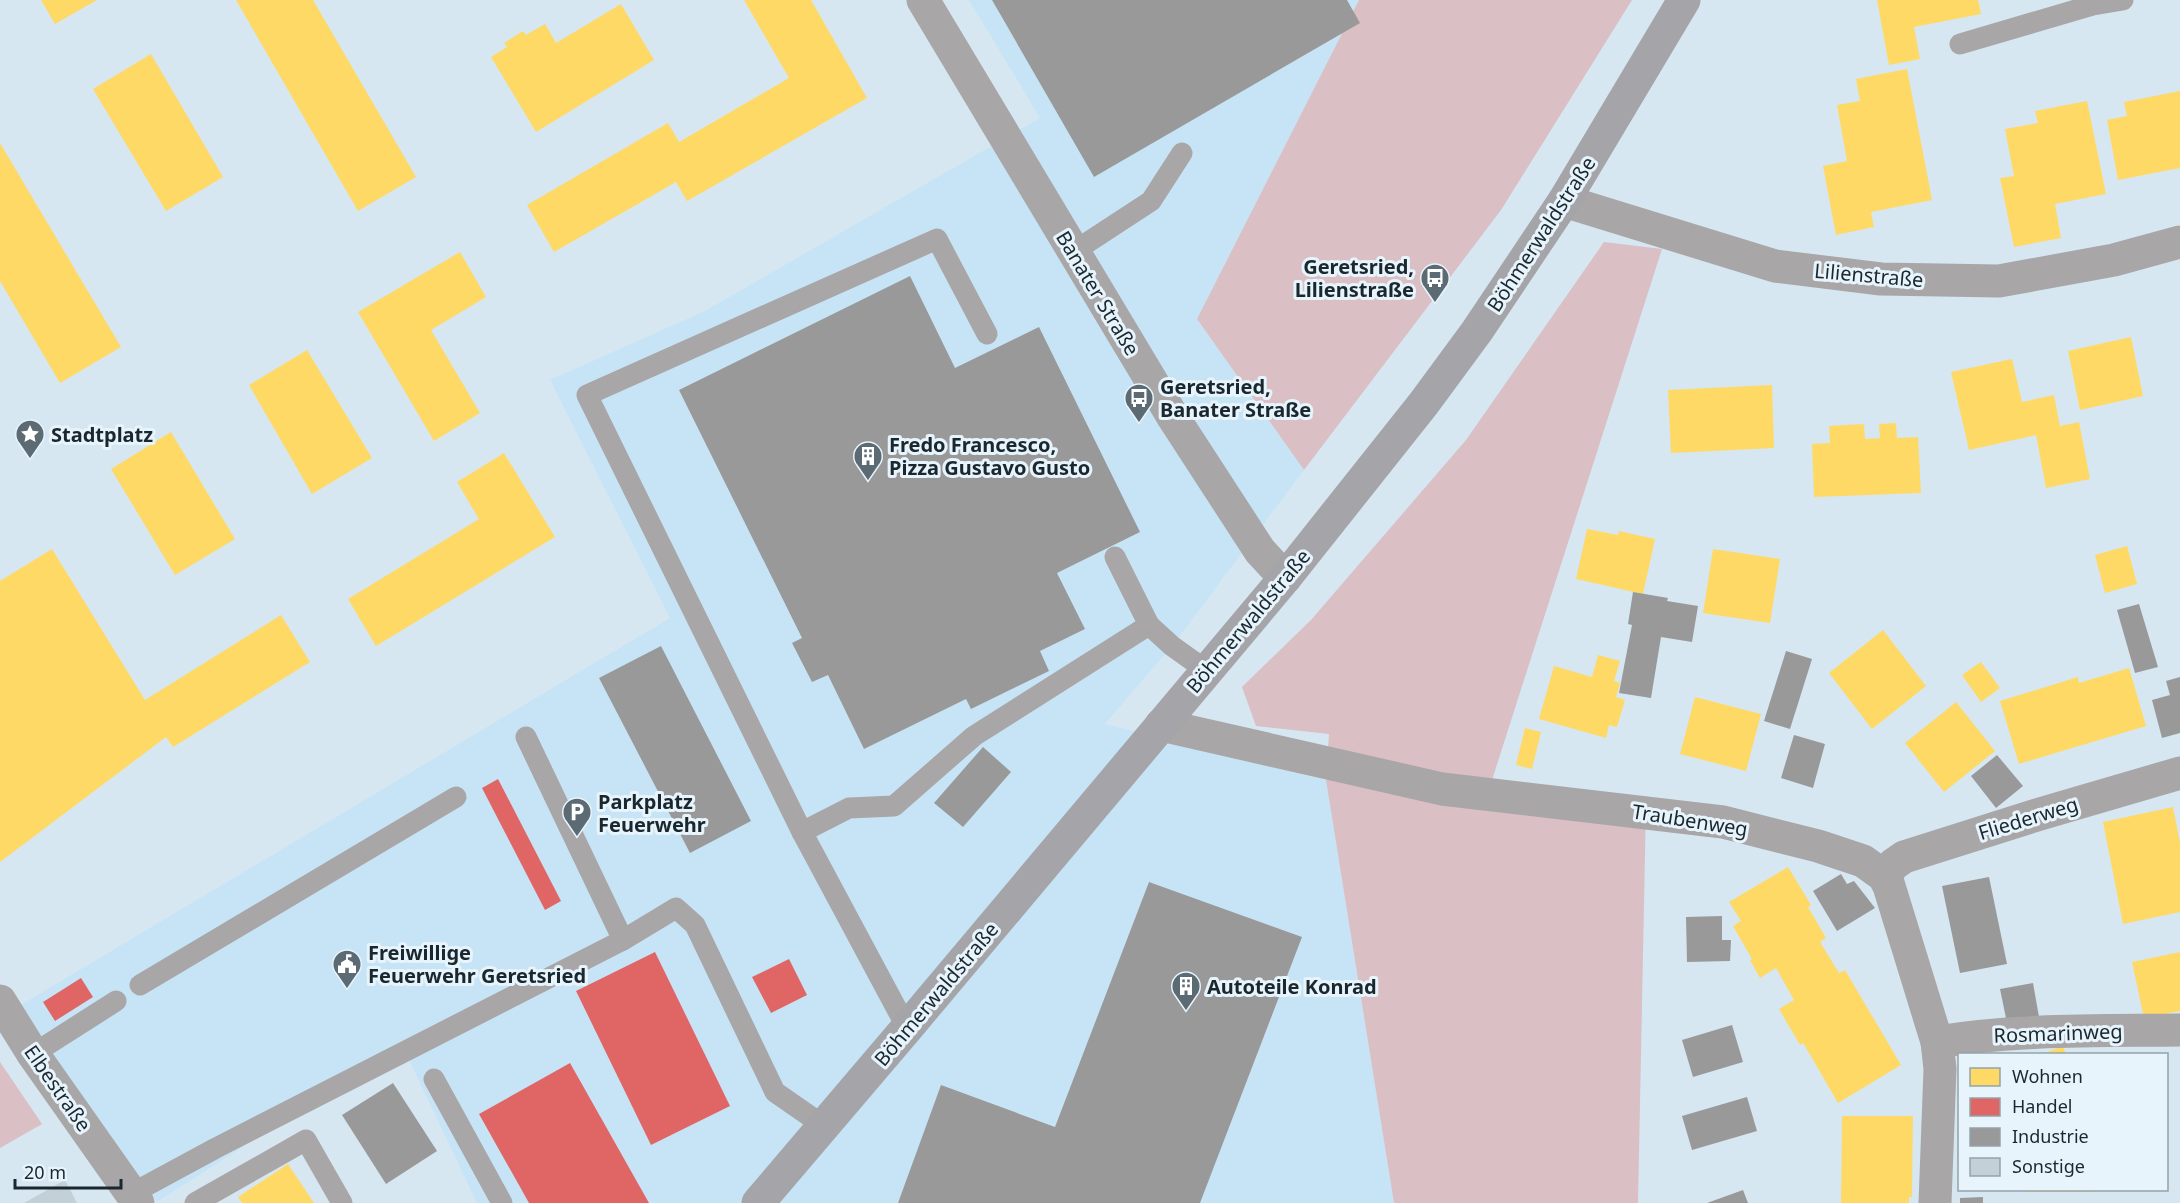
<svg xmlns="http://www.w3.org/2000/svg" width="2180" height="1203" viewBox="0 0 2180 1203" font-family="'Noto Sans',sans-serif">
<rect width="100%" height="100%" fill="#d6e7f2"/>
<!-- built -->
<polygon fill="#c7e4f6" points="969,0 1359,0 1197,319 1304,470 1172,646 1105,724 1326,780 1394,1203 477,1203 402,1045 157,1202 55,1064 19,1006 670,618 550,380 705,311 1040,118"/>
<!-- forest -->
<g fill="#dabfc4">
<polygon points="1359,0 1632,0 1501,210 1304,470 1197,319"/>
<polygon points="1604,242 1662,249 1492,780 1646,804 1638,1203 1394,1203 1326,780 1329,734 1256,726 1242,687 1311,620 1466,440"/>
<polygon points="0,1062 42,1124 0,1148"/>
</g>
<!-- homes -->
<g fill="#ffd966">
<polygon points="41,0 97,0 55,24"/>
<polygon points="236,0 313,0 416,177 358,211"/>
<polygon points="744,0 811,0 867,98 687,201 676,182 554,252 527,205 668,123 679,142 789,78"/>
<polygon points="1877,0 1978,0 1981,14 1914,27 1920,59 1889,65"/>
<polygon points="621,4 654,60 536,132 491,57 507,47 504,43 523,31 526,35 545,24 556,43"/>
<polygon points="151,54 223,177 166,211 93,89"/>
<polygon points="1907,69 1932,200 1871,212 1874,227 1836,235 1823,166 1847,161 1837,105 1860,101 1856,79"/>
<polygon points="2180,91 2180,168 2118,180 2107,120 2127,116 2124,102"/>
<polygon points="2087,101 2106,194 2055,204 2061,238 2014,247 2000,178 2014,176 2005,129 2038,123 2035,111"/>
<polygon points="0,143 121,347 60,383 0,281"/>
<polygon points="460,252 486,297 431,330 480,413 434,441 358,312"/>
<polygon points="2131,337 2143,396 2080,410 2068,351"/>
<polygon points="307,350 372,458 312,494 249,385"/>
<polygon points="2012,359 2022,402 2054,395 2060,426 2079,422 2090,479 2046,488 2036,435 1969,450 1951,372"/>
<polygon points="1772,385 1774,448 1671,453 1668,390"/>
<polygon points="1896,423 1897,438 1918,437 1921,493 1814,497 1812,444 1830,443 1829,426 1864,424 1865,439 1880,438 1879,424"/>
<polygon points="171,432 235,539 175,575 111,469"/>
<polygon points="504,453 555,537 376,646 348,599 479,519 457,482"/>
<polygon points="1587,529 1618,535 1619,531 1655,539 1643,594 1576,579"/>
<polygon points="2127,546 2137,584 2105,593 2095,555"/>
<polygon points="52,549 145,700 281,615 310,662 173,747 166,737 0,862 0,581"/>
<polygon points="1713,549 1780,559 1770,623 1703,613"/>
<polygon points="1883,630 1926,686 1872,729 1829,673"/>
<polygon points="1598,655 1620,661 1614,681 1620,683 1616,697 1625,700 1617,727 1609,725 1606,738 1539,719 1554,666 1592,677"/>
<polygon points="1981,662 2000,688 1981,702 1962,675"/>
<polygon points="2129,668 2146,726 2019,764 2000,701 2078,677 2079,683"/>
<polygon points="1695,697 1761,714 1746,771 1680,754"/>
<polygon points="1956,702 1995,751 1944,792 1905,743"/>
<polygon points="1525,728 1541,732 1532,769 1516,765"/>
<polygon points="2173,807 2180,843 2180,912 2123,924 2103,822"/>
<polygon points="1788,867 1811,905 1808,907 1826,938 1820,942 1839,973 1845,970 1901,1065 1838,1103 1805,1046 1803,1043 1800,1045 1779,1009 1794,1000 1776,968 1760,978 1750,960 1752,959 1733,926 1741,921 1729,902"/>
<polygon points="2180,952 2180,1011 2144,1018 2132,962"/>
<polygon points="2063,1046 2066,1054 2042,1054"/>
<polygon points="1842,1116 1913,1116 1912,1197 1909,1197 1909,1203 1841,1203"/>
<polygon points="288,1164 314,1203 242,1203 238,1197"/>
<rect x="2025" y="1190" width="66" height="2"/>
</g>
<!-- shops -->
<g fill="#e06666">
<polygon points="498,779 561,901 545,910 482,788"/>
<polygon points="655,952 730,1106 651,1145 576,991"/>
<polygon points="789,959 807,995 771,1013 752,977"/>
<polygon points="81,978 93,997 55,1021 43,1002"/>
<polygon points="570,1063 649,1203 529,1203 479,1114"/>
</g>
<!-- industry -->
<g fill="#999">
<polygon points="992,0 1347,0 1360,23 1094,177"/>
<polygon points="910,276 955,368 1039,327 1140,532 1057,573 1085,629 1040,651 1049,671 971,709 966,699 864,749 828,675 812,682 792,643 802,638 679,390"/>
<polygon points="1633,592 1668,598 1667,601 1698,606 1692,642 1661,637 1651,698 1619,693 1632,625 1628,624"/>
<polygon points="2139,604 2158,667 2135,673 2117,610"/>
<polygon points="661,646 751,821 690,853 599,678"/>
<polygon points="1786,651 1812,659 1790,729 1764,721"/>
<polygon points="2180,677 2180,733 2162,738 2152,700 2170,695 2166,681"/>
<polygon points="1794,735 1825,744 1813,788 1781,778"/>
<polygon points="983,747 1011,772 963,827 934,803"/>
<polygon points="1997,755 2023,786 1996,808 1971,776"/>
<polygon points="1841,874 1847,884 1854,881 1875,908 1837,931 1813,891"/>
<polygon points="1989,877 2007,964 1960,973 1942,886"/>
<polygon points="1149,882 1302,937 1200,1203 898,1203 941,1085 1055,1127"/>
<polygon points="1722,916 1722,940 1731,940 1730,961 1687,962 1686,917"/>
<polygon points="2033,983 2039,1017 2007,1023 2000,989"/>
<polygon points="1732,1025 1743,1062 1693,1077 1682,1040"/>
<polygon points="393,1083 437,1151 386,1184 342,1115"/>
<polygon points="1747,1097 1757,1131 1692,1150 1682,1116"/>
<polygon points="1743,1190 1748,1203 1707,1203"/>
<polygon points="1983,1197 1983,1203 1960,1203 1960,1198"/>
</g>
<!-- building -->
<polygon fill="#c2d0d8" points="65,1180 77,1203 24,1203"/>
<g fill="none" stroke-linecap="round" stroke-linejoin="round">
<!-- lane -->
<g stroke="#a8a6a7" stroke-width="21">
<polyline points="1960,44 2093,5 2123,0"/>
<polyline points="1073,252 1151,201 1182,153"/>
<polyline points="1149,625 1172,646 1207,671"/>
<polyline points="526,737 623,940 676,908 695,925 775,1092 824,1126"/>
<polyline points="802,832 849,808 894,806 974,736 1149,625 1115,557"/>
<polyline points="140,985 456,797"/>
<polyline points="907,1028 802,832 587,395 937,239 987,334"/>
<polyline points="33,1054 116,1001"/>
<polyline points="434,1079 502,1203"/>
<polyline points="131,1194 216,1148 623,940"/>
<polyline points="195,1203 306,1140 342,1203"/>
</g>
<!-- street -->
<g stroke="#a8a6a7" stroke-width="33">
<polyline points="923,0 1173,417 1260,551 1285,578"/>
<polyline points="1564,201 1775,266 1881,279 1999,281 2114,260 2180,242"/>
<polyline points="1161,725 1442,789 1723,822 1818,846 1863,861 1884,876 1889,886 1937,1042 1940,1069 1935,1203"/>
<polyline points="1884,876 1894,864 1904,857 2040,814 2180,773"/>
<polyline points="0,1001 33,1054 138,1203"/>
<path d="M1937,1042c80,-13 162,-11 243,-12"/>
</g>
<!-- secondary -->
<polyline stroke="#a5a5a9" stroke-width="33" points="758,1203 907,1028 1285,578 1424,403 1477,331 1564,201 1684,0"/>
</g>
<!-- icons -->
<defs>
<g id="bus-pin" transform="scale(1.5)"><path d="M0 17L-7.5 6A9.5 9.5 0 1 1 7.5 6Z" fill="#5c6a73" stroke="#e7f4fc"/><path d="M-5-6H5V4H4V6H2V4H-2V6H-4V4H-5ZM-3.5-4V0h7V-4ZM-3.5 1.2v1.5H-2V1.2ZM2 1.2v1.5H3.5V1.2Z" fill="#fff"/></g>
<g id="sight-pin" transform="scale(1.5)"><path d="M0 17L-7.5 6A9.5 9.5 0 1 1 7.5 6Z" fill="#5c6a73" stroke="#e7f4fc"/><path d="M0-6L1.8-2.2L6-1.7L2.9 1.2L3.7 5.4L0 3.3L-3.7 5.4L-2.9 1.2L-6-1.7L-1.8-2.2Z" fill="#fff"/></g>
<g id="building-pin" transform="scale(1.5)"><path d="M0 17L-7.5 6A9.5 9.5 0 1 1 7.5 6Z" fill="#5c6a73" stroke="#e7f4fc"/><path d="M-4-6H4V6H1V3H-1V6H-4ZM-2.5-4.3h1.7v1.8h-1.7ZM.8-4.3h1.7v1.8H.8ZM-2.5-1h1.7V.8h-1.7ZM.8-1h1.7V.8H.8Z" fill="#fff"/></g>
<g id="parking-pin" transform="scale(1.5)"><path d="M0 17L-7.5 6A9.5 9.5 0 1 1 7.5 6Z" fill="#5c6a73" stroke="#e7f4fc"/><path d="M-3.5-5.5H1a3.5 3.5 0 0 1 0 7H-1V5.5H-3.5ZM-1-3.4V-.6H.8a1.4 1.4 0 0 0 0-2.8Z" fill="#fff"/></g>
<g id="civic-pin" transform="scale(1.5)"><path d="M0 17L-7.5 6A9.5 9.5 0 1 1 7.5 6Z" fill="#5c6a73" stroke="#e7f4fc"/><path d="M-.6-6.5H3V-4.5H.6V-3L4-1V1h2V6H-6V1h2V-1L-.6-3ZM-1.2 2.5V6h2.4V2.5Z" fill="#fff"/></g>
</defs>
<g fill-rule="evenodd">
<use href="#bus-pin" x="1435" y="278"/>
<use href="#bus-pin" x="1139" y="398"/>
<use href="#sight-pin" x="30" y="434"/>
<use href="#building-pin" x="868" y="456"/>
<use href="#parking-pin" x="577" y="812"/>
<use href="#civic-pin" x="347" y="964"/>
<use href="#building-pin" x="1186" y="986"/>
</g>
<g text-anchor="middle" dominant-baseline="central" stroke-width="6" stroke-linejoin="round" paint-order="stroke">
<!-- street labels -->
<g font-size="20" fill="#1b272f" stroke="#e7f4fc">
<text transform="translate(1541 234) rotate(-57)">Böhmerwaldstraße</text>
<text transform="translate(1869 275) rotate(5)">Lilienstraße</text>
<text transform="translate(1098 293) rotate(59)">Banater Straße</text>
<text transform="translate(1248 621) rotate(-50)">Böhmerwaldstraße</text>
<text transform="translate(2028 818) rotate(-17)">Fliederweg</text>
<text transform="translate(1690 820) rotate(9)">Traubenweg</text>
<text transform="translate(936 994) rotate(-50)">Böhmerwaldstraße</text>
<text transform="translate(2058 1033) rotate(-2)">Rosmarinweg</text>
<text transform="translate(58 1088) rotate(55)">Elbestraße</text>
</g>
<!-- poi labels -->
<g font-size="20" font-weight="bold" fill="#1b272f" stroke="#e7f4fc" text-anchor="start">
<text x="1414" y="266" text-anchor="end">Geretsried,<tspan x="1414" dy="23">Lilienstraße</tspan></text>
<text x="1160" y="386">Geretsried,<tspan x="1160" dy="23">Banater Straße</tspan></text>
<text x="51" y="434">Stadtplatz</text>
<text x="889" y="444">Fredo Francesco,<tspan x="889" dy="23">Pizza Gustavo Gusto</tspan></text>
<text x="598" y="801">Parkplatz<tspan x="598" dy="23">Feuerwehr</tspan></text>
<text x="368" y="952">Freiwillige<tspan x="368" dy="23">Feuerwehr Geretsried</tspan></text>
<text x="1207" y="986">Autoteile Konrad</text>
</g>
</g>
<!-- legend -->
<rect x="1958" y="1053" width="210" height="138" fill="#e7f4fc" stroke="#95a2aa" stroke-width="1.5"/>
<rect x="1970" y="1068" width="30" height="18" fill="#ffd966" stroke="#95a2aa" stroke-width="1.5"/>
<text x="2012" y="1083" font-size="18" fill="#1b272f">Wohnen</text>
<rect x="1970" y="1098" width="30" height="18" fill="#e06666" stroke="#95a2aa" stroke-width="1.5"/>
<text x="2012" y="1113" font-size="18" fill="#1b272f">Handel</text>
<rect x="1970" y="1128" width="30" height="18" fill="#999999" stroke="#95a2aa" stroke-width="1.5"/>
<text x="2012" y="1143" font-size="18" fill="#1b272f">Industrie</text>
<rect x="1970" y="1158" width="30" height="18" fill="#c2d0d8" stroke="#95a2aa" stroke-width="1.5"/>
<text x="2012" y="1173" font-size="18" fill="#1b272f">Sonstige</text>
<!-- scale -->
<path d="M15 1179v9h106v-9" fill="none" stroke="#1b272f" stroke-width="3"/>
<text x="24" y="1179" font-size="18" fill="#1b272f" stroke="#e7f4fc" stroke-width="4.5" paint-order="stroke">20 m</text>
</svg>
